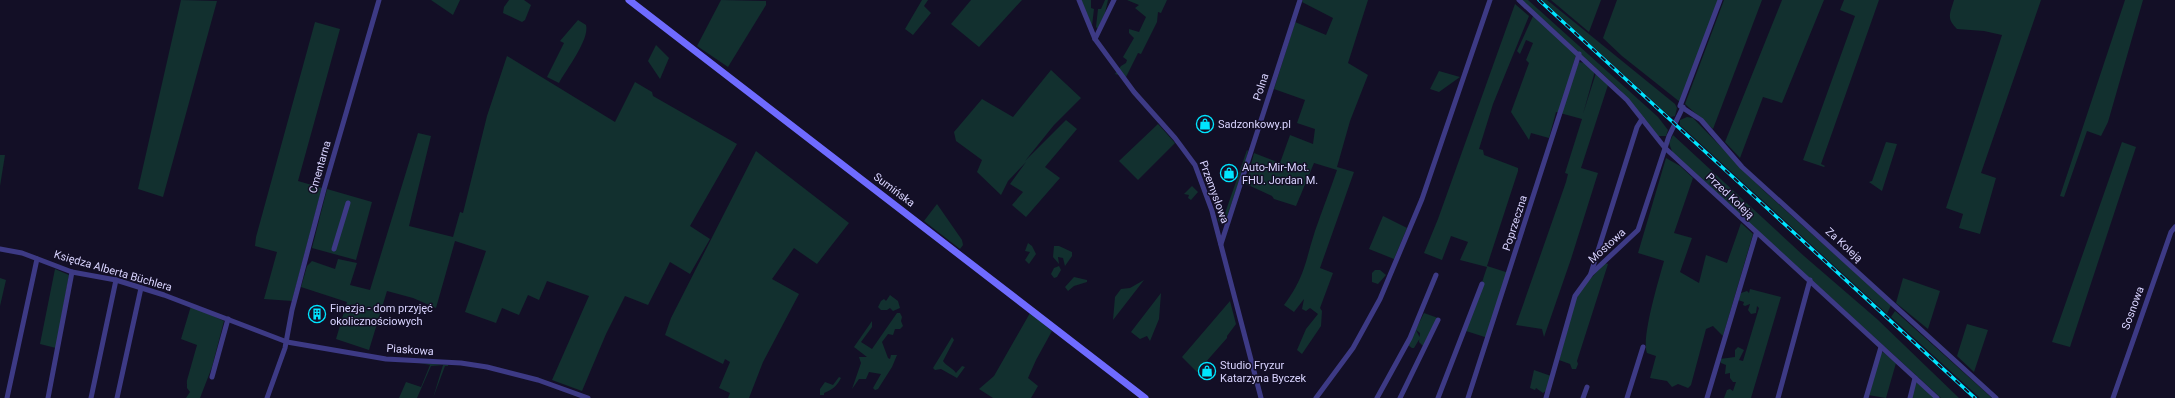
<svg xmlns="http://www.w3.org/2000/svg" width="2175" height="398" viewBox="0 0 2175 398" font-family="Roboto,sans-serif">
<rect width="100%" height="100%" fill="#130f26"/>
<!-- green -->
<g fill="#12302f">
<polygon points="181,0 217,1 163,197 138,189"/>
<polygon points="431,0 460,0 453,15"/>
<polygon points="509,0 524,0 531,5 525,20 522,22 503,13 504,7"/>
<polygon points="721,0 766,1 766,5 728,67 697,46"/>
<polygon points="922,0 928,0 924,6 931,13 913,35 905,29"/>
<polygon points="971,0 1022,0 979,47 951,24"/>
<polygon points="1081,0 1091,0 1091,8 1094,9 1092,26"/>
<polygon points="1105,0 1108,0 1105,13 1098,29 1096,27 1098,9 1101,9"/>
<polygon points="1127,0 1167,0 1161,13 1158,12 1157,22 1141,54 1138,53 1126,77 1115,74 1121,66 1126,63 1127,60 1123,57 1134,38 1129,33 1129,29 1139,32 1146,17 1135,8 1139,5"/>
<path d="M1303,0h65l-20,63 20,12 -18,46 -13,46 17,5 -34,96 13,5 -13,35 2,3 -1,15 -19,28 -5,-4 9,-21 12,-15 -8,-6 -4,3 -4,-2 2,-10 -10,13 -10,-7c21,-28 21,-43 31,-74 7,-20 15,-41 22,-61l-23,-7 -18,43 -22,-7 -2,-3 -26,-12 8,-31 26,10 10,-28 23,9 2,-15 -18,-6 8,-23 -31,-11 21,-67 31,13 7,-17 -31,-16z"/>
<polygon points="1522,0 1528,0 1658,117 1668,130 1666,136 1656,136 1620,90"/>
<polygon points="1542,0 1547,0 1675,104 1677,108 1675,116 1671,117 1666,113"/>
<polygon points="1551,0 1601,0 1589,32"/>
<polygon points="1617,0 1718,0 1680,102 1622,56 1603,38"/>
<polygon points="1724,0 1762,0 1713,129 1685,104"/>
<polygon points="1782,0 1824,0 1782,103 1763,97 1740,158 1725,142"/>
<polygon points="1844,0 1879,0 1821,164 1825,166 1824,167 1803,160 1855,16 1840,10"/>
<path d="M1954,0h87l-60,173 15,5 -16,56 -21,-6 4,-14 -17,-6 56,-173 -18,-4 -27,-2c-11,-11 -7,-15 -3,-29z"/>
<polygon points="2125,0 2143,0 2108,122 2101,136 2087,131 2064,197 2060,196"/>
<polygon points="1515,4 1529,16 1493,104 1479,149 1483,150 1484,155 1518,168 1518,171 1487,266 1509,273 1488,338 1466,331 1487,267 1460,260 1468,242 1451,236 1442,260 1424,253 1438,219"/>
<polygon points="1534,14 1576,55 1559,112 1556,112 1549,138 1531,133 1529,140 1511,112 1529,63 1526,60 1533,43 1526,40 1520,54 1517,51"/>
<path d="M578,20l8,5c4,14 -20,45 -27,58l-12,-6 17,-34 -4,-2z"/>
<polygon points="315,22 340,29 298,181 322,188 292,301 264,299 277,252 255,246 256,237"/>
<polygon points="656,45 669,58 660,79 648,61"/>
<polygon points="507,56 615,122 635,82 652,92 653,96 737,144 690,226 710,239 690,274 670,262 648,305 625,296 606,334 582,391 552,380 589,296 547,281 539,300 528,295 519,315 502,308 496,323 465,312 486,251 455,241 436,308 413,298 387,291 369,350 336,339 347,302 301,287 307,266 312,261 335,269 338,259 357,263 350,285 370,290 418,133 431,136 409,226 453,237 460,212 463,213 487,116"/>
<polygon points="1579,62 1585,63 1595,71 1583,114 1596,73 1608,85 1581,168 1598,173 1571,259 1544,337 1542,329 1516,325 1566,182 1568,174 1565,173 1582,119 1560,113"/>
<polygon points="1051,70 1081,98 1054,125 1025,161 1066,120 1077,129 1045,167 1060,178 1026,217 1012,205 1023,192 1010,184 1026,162 1008,181 1001,195 977,172 982,160 956,141 954,132 982,99 1013,117"/>
<polygon points="1439,71 1460,77 1439,92 1430,89"/>
<polygon points="1687,117 1693,118 1763,190 1891,305 1887,314 1680,125 1680,120"/>
<polygon points="1158,124 1175,143 1138,180 1119,161"/>
<polygon points="1673,135 1804,256 1877,319 1959,398 1941,398 1673,154 1669,143"/>
<polygon points="1886,142 1897,144 1882,191 1869,182 1872,181"/>
<polygon points="2122,142 2136,147 2070,347 2052,342"/>
<polygon points="1247,150 1248,151 1246,160 1226,220 1224,223 1220,223 1218,220 1219,217 1223,219"/>
<polygon points="756,151 849,223 817,264 794,248 772,279 799,294 763,362 749,398 728,398 730,393 719,388 730,362 725,359 723,364 665,335 671,318"/>
<polygon points="0,155 5,155 0,186"/>
<path d="M1666,158l14,8 13,12 -19,55 18,5 -12,34 19,11 7,-28 21,8 14,-40 12,11 -30,102 -10,-10 -7,3 -15,56 -3,3 -10,-4 -6,3 -5,-6 -17,-3 6,-22 -9,-3c-6,-15 12,-74 17,-92l-26,-8z"/>
<polygon points="1192,186 1198,192 1191,200 1188,198 1189,195 1184,194"/>
<polygon points="327,189 372,202 356,260 312,248"/>
<polygon points="937,204 962,240 963,245 960,249 924,221"/>
<polygon points="1383,216 1407,228 1394,259 1369,249"/>
<polygon points="1028,243 1032,246 1036,254 1029,264 1025,260 1030,252 1025,251"/>
<polygon points="1054,246 1059,246 1072,252 1072,256 1065,266 1063,258 1058,257 1059,264 1053,257"/>
<polygon points="1605,263 1608,264 1577,361 1578,364 1576,369 1572,369 1570,364 1559,360 1574,304 1580,290"/>
<polygon points="1059,266 1061,270 1057,277 1054,278 1051,274 1054,268"/>
<polygon points="55,269 69,275 56,348 40,344"/>
<polygon points="1375,270 1380,270 1386,275 1378,284 1372,282 1372,273"/>
<polygon points="1074,277 1087,280 1087,282 1074,286 1068,291 1065,287"/>
<polygon points="0,278 6,280 0,306"/>
<polygon points="1903,278 1940,291 1928,329 1896,303"/>
<polygon points="1144,280 1113,320 1115,297 1121,289 1130,288"/>
<polygon points="1750,289 1781,297 1751,398 1724,398 1727,390 1730,389 1733,391 1736,382 1733,382 1730,378 1730,373 1725,374 1726,365 1721,363 1720,359 1735,357 1735,350 1738,347 1744,350 1739,360 1743,361 1759,308 1757,306 1756,313 1751,314 1748,310 1750,304 1745,306 1743,305 1744,302 1738,300 1741,293 1747,291 1749,293"/>
<polygon points="1161,293 1159,319 1150,341 1147,336 1140,339 1131,332"/>
<polygon points="890,295 898,301 900,308 893,311 890,308 887,310 881,310 878,307 881,301 884,299 886,301"/>
<polygon points="1230,301 1236,324 1227,336 1227,338 1197,372 1182,357"/>
<polygon points="191,306 224,321 212,367 200,398 186,398 190,392 187,388 187,381 184,391 197,345 181,339"/>
<polygon points="1895,311 1981,388 1992,398 1980,398 1891,317"/>
<polygon points="897,313 900,313 902,317 901,321 903,326 900,329 895,329 893,335 888,334 882,342 888,358 890,359 891,355 897,355 892,367 878,389 875,390 873,388 881,374 869,372 866,379 859,379 852,389 861,363 859,357 867,357 854,347 872,321 872,327 861,342 872,349"/>
<polygon points="1030,313 1052,331 1036,360 1028,378 1038,386 1031,398 993,398 979,389 994,376"/>
<polygon points="1424,313 1438,318 1423,346 1419,342 1420,333 1416,330 1420,338 1414,348 1412,348 1408,345"/>
<polygon points="1967,324 1988,330 1974,372 1957,356"/>
<path d="M952,337l2,3 -11,21c4,6 9,6 13,12l6,-7 3,1 -8,11 -16,-9 -6,1 -2,-2z"/>
<polygon points="1883,352 1896,363 1886,398 1868,395 1881,353"/>
<polygon points="419,363 448,365 448,366 445,366 433,398 443,365 431,366 417,398 399,398 406,382 421,387 430,365"/>
<polygon points="1534,370 1551,376 1546,391 1543,393 1536,388 1535,390 1530,388"/>
<path d="M839,377l2,1c-4,8 -9,12 -17,15v2h-4v-6l5,-7 8,3z"/>
<polygon points="1915,381 1935,398 1911,398"/>
</g>
<g fill="none" stroke-linecap="round" stroke-linejoin="round">
<!-- street -->
<g stroke="#3d3a85" stroke-width="5">
<polyline points="1079,0 1095,39 1134,92 1175,138 1195,165 1212,211 1261,398"/>
<polyline points="1519,0 1627,100 1665,148 1937,398"/>
<polyline points="1720,0 1680,106 1701,120 1742,167 1996,398"/>
<polyline points="1095,39 1114,0"/>
<polyline points="1221,244 1300,0"/>
<polyline points="0,249 22,253 72,272 116,280 164,295 287,342 386,359 461,363 487,367 538,380 588,398"/>
<polyline points="334,249 348,203"/>
<polyline points="1591,273 1637,127 1642,119"/>
<polyline points="212,377 228,319"/>
<polyline points="7,398 37,259"/>
<polyline points="48,398 72,272"/>
<polyline points="91,398 116,280"/>
<polyline points="117,398 141,288"/>
<polyline points="267,398 285,348 292,310 324,189 379,0"/>
<polyline points="1316,398 1353,348 1380,299 1422,199 1490,0"/>
<polyline points="1377,398 1410,338 1436,275"/>
<polyline points="1400,398 1438,320"/>
<polyline points="1438,398 1482,284"/>
<polyline points="1468,398 1579,54"/>
<polyline points="1546,398 1575,296 1591,274 1638,230 1669,136 1683,107"/>
<polyline points="1583,398 1587,387"/>
<polyline points="1627,398 1643,347"/>
<polyline points="1707,398 1756,234"/>
<polyline points="1778,398 1810,280"/>
<polyline points="1866,398 1881,347"/>
<polyline points="1910,398 1915,378"/>
<polyline points="2113,398 2171,232 2175,227"/>
</g>
<!-- secondary -->
<polyline stroke="#6f6bff" stroke-width="7" points="629,0 1145,398"/>
<!-- rail casing -->
<g stroke="#00e5ff" stroke-width="3.5">
<polyline id="rail" points="1539,0 1975,398"/>
</g>
<!-- rail -->
<use href="#rail" stroke="#130f26" stroke-width="2" stroke-dasharray="6" stroke-linecap="butt"/>
</g>
<!-- icons -->
<defs>
<g id="shop-ring" transform="scale(0.9)"><circle r="9.5" fill="#130f26" stroke="#00e5ff" stroke-width="1.5"/><path d="M-5-2.5h2.3a2.7 3.5 0 0 1 5.4 0H5L5.5 6h-11ZM-1.5-2.5h3a1.5 2.3 0 0 0-3 0Z" fill="#00e5ff"/></g>
<g id="building-ring" transform="scale(0.9)"><circle r="9.5" fill="#130f26" stroke="#00e5ff" stroke-width="1.5"/><path d="M-4-6H4V6H1V3H-1V6H-4ZM-2.5-4.3h1.7v1.8h-1.7ZM.8-4.3h1.7v1.8H.8ZM-2.5-1h1.7V.8h-1.7ZM.8-1h1.7V.8H.8Z" fill="#00e5ff"/></g>
</defs>
<g fill-rule="evenodd">
<use href="#shop-ring" x="1205" y="124"/>
<use href="#shop-ring" x="1229" y="173"/>
<use href="#building-ring" x="317" y="314"/>
<use href="#shop-ring" x="1207" y="371"/>
</g>
<g text-anchor="middle" dominant-baseline="central" stroke-width="3" stroke-linejoin="round" paint-order="stroke">
<!-- street labels -->
<g font-size="11" fill="#d9d4ff" stroke="#130f26">
<text transform="translate(1261 87) rotate(-72)">Polna</text>
<text transform="translate(320 167) rotate(-74)">Cmentarna</text>
<text transform="translate(894 190) rotate(37)">Sumińska</text>
<text transform="translate(1214 192) rotate(70)">Przemysłowa</text>
<text transform="translate(1730 196) rotate(43)">Przed Koleją</text>
<text transform="translate(1515 223) rotate(-72)">Poprzeczna</text>
<text transform="translate(1844 245) rotate(42)">Za Koleją</text>
<text transform="translate(1607 246) rotate(-42)">Mostowa</text>
<text transform="translate(113 271) rotate(16)">Księdza Alberta Büchlera</text>
<text transform="translate(2133 308) rotate(-70)">Sosnowa</text>
<text transform="translate(410 350) rotate(4)">Piaskowa</text>
</g>
<!-- poi labels -->
<g font-size="11" fill="#d9d4ff" stroke="#130f26" text-anchor="start">
<text x="1218" y="124">Sadzonkowy.pl</text>
<text x="1242" y="167">Auto-Mir-Mot.<tspan x="1242" dy="13">FHU. Jordan M.</tspan></text>
<text x="330" y="308">Finezja - dom przyjęć<tspan x="330" dy="13">okolicznościowych</tspan></text>
<text x="1220" y="365">Studio Fryzur<tspan x="1220" dy="13">Katarzyna Byczek</tspan></text>
</g>
</g>
</svg>
